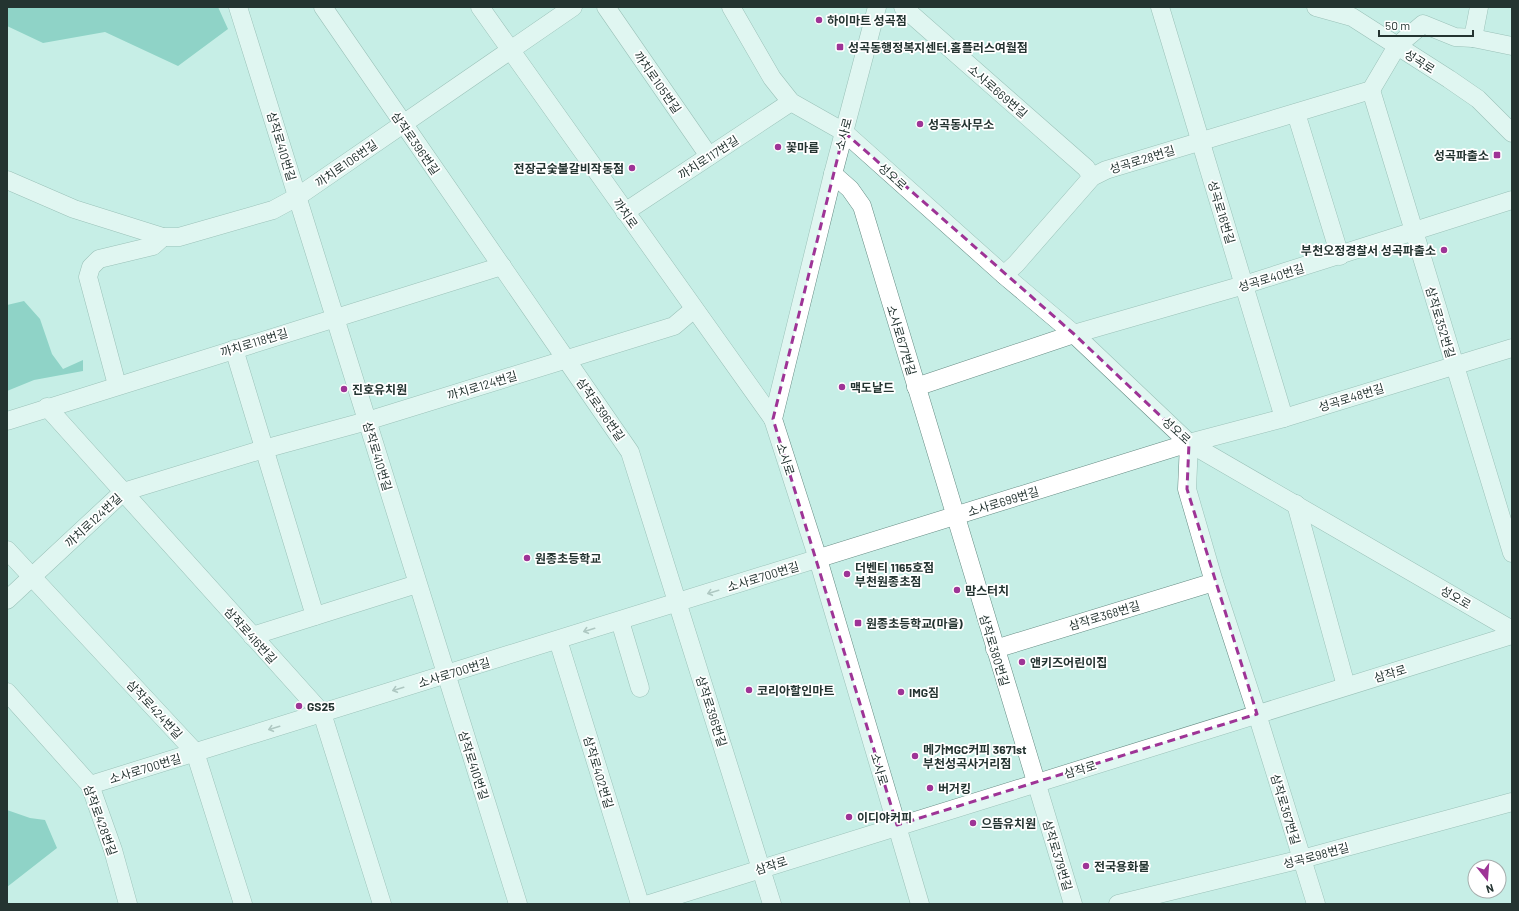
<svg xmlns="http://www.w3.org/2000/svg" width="1519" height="911" viewBox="0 0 1519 911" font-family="Barlow,'Noto Sans KR',sans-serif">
<rect width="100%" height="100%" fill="#c6eee6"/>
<!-- forest -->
<g fill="#4cb2a2">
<polygon points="7,7 218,7 228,29 178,66 105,32 43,43 7,26"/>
<polygon points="24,301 40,319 52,354 63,369 83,360 83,371 34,380 7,391 7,305"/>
<polygon points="7,810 30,818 45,820 57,848 7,887"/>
</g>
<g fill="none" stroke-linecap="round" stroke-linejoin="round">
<!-- minor casing -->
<g stroke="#658b83" stroke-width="19">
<g id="minor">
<polyline points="238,7 518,904"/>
<polyline points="323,7 630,452 772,904"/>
<polyline points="480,7 773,419"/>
<polyline points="606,7 709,156"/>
<polyline points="731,7 772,78 791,102 844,132 1004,275 1074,334 1189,443 1512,630"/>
<polyline points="877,7 833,174 773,419 818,559 920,904"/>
<polyline points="903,7 1086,168 1092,177"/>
<polyline points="1160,7 1284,418"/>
<polyline points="1316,7 1352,17 1449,79 1478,99 1512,133"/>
<polyline points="1473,38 1479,7"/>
<polyline points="1371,90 1512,553"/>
<polyline points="1296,113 1340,256"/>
<polyline points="833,174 850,189 862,206 1073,904"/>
<polyline points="7,180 74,209 163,237 179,237 273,210 297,197 573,7"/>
<polyline points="625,212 791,102"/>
<polyline points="1004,275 1016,264 1092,177 1106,170 1371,90 1397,46 1423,24 1455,37 1473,38 1512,46"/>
<polyline points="234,349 315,616"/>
<polyline points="117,385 88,277 91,267 99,259 153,246 163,237"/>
<polyline points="916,387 1074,334 1244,285 1512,200"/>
<polyline points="47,407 322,713 382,904"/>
<polyline points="7,421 502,266"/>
<polyline points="1189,443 1187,489 1214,582 1257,714 1316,904"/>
<polyline points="1296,504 1346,686"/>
<polyline points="7,550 195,752 243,904"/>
<polyline points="7,600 123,492 264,449 367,421 674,326 694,309"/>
<polyline points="620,621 640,688"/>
<polyline points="252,636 417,584"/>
<polyline points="558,640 640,904"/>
<polyline points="995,649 1214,582"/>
<polyline points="7,692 90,785 113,850 128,904"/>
<polyline points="90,785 1189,443 1284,418 1512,348"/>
<polyline points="649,904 1512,635"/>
<polyline points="1118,904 1302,859 1512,802"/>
</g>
</g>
<!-- minor -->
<use href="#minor" stroke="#fff" stroke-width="18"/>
</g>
<!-- one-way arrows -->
<defs><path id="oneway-shaft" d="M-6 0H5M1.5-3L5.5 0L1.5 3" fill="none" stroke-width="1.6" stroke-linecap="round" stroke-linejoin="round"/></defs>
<g stroke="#929a98">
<use href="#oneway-shaft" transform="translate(713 592) rotate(163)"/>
<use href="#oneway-shaft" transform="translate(589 630) rotate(163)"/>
<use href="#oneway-shaft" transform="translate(398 689) rotate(163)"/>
<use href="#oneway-shaft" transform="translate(274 728) rotate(163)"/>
</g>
<!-- marked area -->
<path d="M0 0H1519V911H0ZM844,132l230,202 115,109 -2,46 70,225 -360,111 -124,-406z" fill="#c6eee6" fill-opacity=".55" fill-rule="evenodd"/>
<path fill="none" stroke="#9e3496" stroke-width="3" stroke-dasharray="8 5" stroke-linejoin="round" d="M844,132l230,202 115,109 -2,46 70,225 -360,111 -124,-406z"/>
<!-- markers -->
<g fill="#9e3496" stroke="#fff" stroke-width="1.5">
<circle cx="819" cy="20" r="4"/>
<rect x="836" y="43" width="8" height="8" rx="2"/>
<circle cx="920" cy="124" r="4"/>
<circle cx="778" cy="147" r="4"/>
<rect x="1493" y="151" width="8" height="8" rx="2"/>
<circle cx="632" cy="168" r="4"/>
<circle cx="1444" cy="250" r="4"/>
<circle cx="842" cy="387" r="4"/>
<circle cx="344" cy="389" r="4"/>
<circle cx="527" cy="558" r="4"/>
<circle cx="847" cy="574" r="4"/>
<circle cx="957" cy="590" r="4"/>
<rect x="854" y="619" width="8" height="8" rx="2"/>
<circle cx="1022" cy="662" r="4"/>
<circle cx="749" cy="690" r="4"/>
<circle cx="901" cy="692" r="4"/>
<circle cx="299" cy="706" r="4"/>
<circle cx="915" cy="756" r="4"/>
<circle cx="930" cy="788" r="4"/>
<circle cx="849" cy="817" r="4"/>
<circle cx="973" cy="823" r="4"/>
<circle cx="1086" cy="866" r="4"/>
</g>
<g text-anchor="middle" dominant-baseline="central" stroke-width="3.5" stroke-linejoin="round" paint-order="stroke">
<!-- poi labels -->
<g font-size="12" font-weight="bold" fill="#243431" stroke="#fff" text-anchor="start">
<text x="827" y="20">하이마트 성곡점</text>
<text x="848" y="47">성곡동행정복지센터.홈플러스여월점</text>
<text x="928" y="124">성곡동사무소</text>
<text x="786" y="147">꽃마름</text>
<text x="1489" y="155" text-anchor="end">성곡파출소</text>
<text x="624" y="168" text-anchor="end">전장군숯불갈비작동점</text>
<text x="1436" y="250" text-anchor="end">부천오정경찰서 성곡파출소</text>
<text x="850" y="387">맥도날드</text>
<text x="352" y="389">진호유치원</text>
<text x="535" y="558">원종초등학교</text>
<text x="855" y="567">더벤티 1165호점<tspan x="855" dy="14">부천원종초점</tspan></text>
<text x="965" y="590">맘스터치</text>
<text x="866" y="623">원종초등학교(마을)</text>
<text x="1030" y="662">앤키즈어린이집</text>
<text x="757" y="690">코리아할인마트</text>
<text x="909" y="692">IMG짐</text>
<text x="307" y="706">GS25</text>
<text x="923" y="749">메가MGC커피 3671st<tspan x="923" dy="14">부천성곡사거리점</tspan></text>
<text x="938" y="788">버거킹</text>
<text x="857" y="817">이디야커피</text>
<text x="981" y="823">으뜸유치원</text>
<text x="1094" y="866">전국용화물</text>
</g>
<!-- street labels -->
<g font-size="12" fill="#243431" stroke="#fff">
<text transform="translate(1420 61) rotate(32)">성곡로</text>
<text transform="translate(658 82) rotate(55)">까치로105번길</text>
<text transform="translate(998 91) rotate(41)">소사로669번길</text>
<text transform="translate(843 134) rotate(-75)">소사로</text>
<text transform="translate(416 143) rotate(55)">삼작로396번길</text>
<text transform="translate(282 146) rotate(73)">삼작로410번길</text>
<text transform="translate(708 157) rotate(-33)">까치로117번길</text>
<text transform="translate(1142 159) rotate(-17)">성곡로28번길</text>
<text transform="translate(346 163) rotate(-35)">까치로106번길</text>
<text transform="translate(893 176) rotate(42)">성오로</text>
<text transform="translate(1222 212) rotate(73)">성곡로16번길</text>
<text transform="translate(626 213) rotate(55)">까치로</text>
<text transform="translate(1271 277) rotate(-17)">성곡로40번길</text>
<text transform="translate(1441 322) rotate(73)">삼작로352번길</text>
<text transform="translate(902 340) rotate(73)">소사로677번길</text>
<text transform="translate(254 342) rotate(-17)">까치로118번길</text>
<text transform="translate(482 385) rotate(-17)">까치로124번길</text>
<text transform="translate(1351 397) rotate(-17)">성곡로48번길</text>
<text transform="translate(601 409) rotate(55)">삼작로396번길</text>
<text transform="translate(1177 430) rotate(42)">성오로</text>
<text transform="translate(378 456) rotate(73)">삼작로410번길</text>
<text transform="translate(786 459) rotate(72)">소사로</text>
<text transform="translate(1003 501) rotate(-17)">소사로699번길</text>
<text transform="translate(93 520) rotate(-43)">까치로124번길</text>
<text transform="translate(763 576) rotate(-17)">소사로700번길</text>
<text transform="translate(1456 597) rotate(30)">성오로</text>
<text transform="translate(1104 615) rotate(-17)">삼작로368번길</text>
<text transform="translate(251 635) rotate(48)">삼작로416번길</text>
<text transform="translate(995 650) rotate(73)">삼작로380번길</text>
<text transform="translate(454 672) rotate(-17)">소사로700번길</text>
<text transform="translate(1390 673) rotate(-17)">삼작로</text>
<text transform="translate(155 709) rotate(47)">삼작로424번길</text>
<text transform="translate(712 711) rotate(72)">삼작로396번길</text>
<text transform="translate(474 765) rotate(72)">삼작로410번길</text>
<text transform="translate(145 768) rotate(-17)">소사로700번길</text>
<text transform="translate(880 769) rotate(73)">소사로</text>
<text transform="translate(1080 769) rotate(-17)">삼작로</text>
<text transform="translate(599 772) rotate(73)">삼작로402번길</text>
<text transform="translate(1286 809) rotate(73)">삼작로367번길</text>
<text transform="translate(101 820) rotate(70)">삼작로428번길</text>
<text transform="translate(1058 855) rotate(73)">삼작로379번길</text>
<text transform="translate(1316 855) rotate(-15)">성곡로98번길</text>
<text transform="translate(771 865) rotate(-18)">삼작로</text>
</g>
</g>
<!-- border -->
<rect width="1519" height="911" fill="none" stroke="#243431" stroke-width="16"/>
<!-- north arrow -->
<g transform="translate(1487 879) rotate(163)"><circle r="19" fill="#ffffff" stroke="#a7aead"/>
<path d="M0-3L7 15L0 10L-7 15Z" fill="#9e3496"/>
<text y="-6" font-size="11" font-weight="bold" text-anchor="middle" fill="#243431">N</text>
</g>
<!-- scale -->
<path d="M1379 30v6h94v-6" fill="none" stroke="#243431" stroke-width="2"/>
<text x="1385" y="30" font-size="12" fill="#243431" stroke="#ffffff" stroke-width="3" paint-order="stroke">50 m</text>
</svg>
